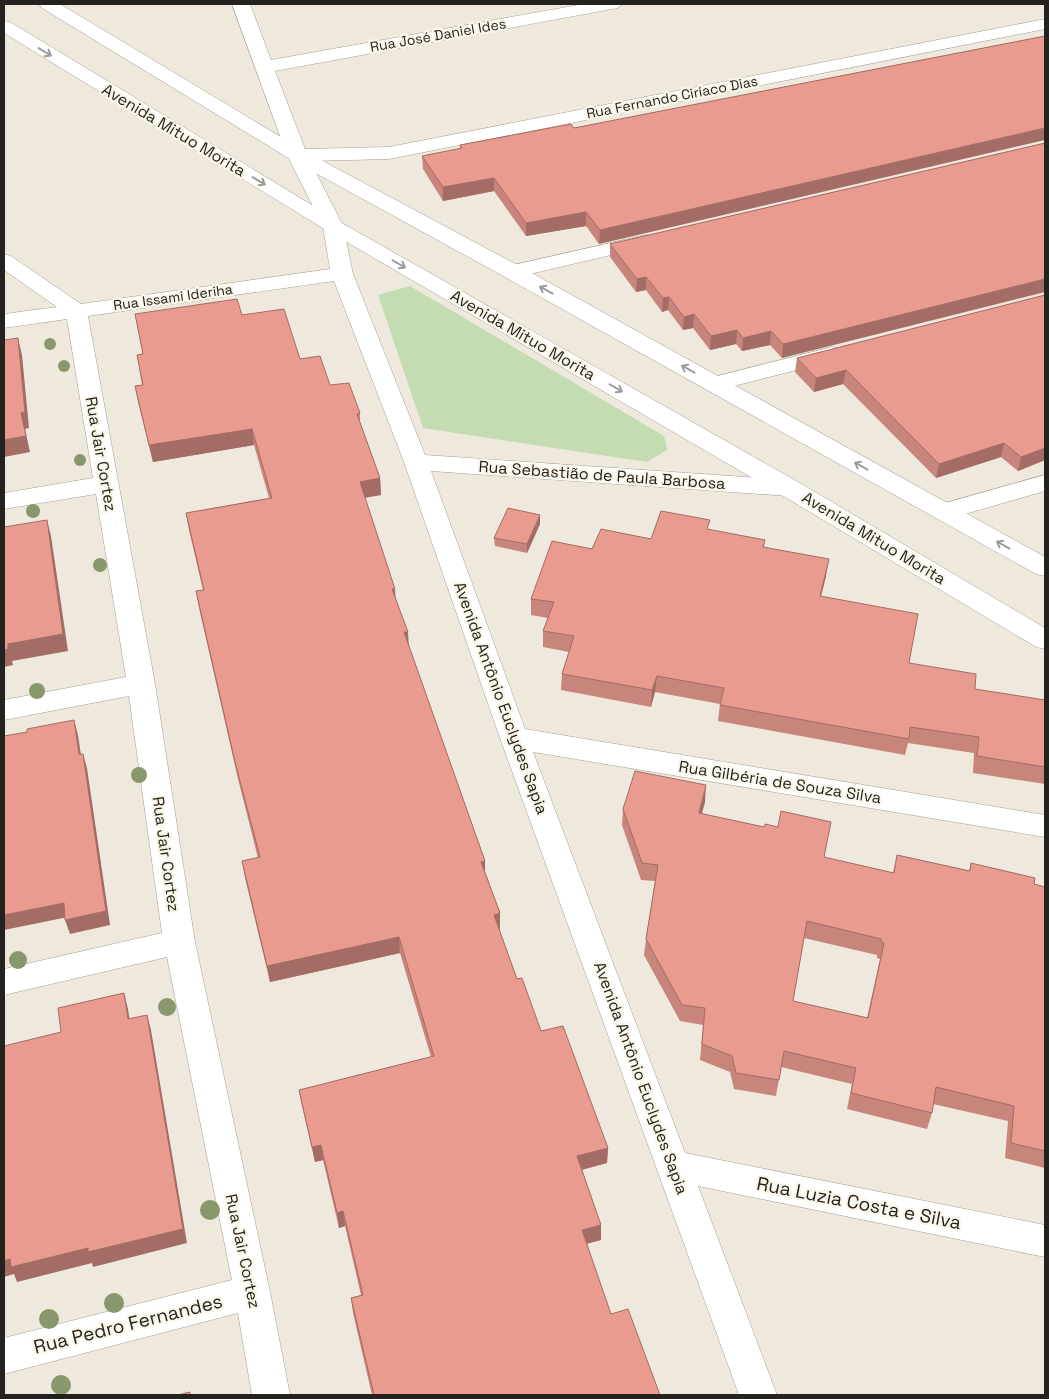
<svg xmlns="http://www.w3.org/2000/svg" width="1049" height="1399" viewBox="0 0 1049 1399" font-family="'Space Grotesk',sans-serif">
<rect width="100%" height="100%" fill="#eee9dc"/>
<!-- green -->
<polygon fill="#c4dcb1" points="410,286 664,436 667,450 647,462 423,428 378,295"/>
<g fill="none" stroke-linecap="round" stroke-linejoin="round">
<!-- minor casing -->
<g stroke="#a39f93" stroke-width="1">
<g id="minor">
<polygon points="232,4 250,4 271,60 584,4 621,4 618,8 612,9 275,71 305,149 389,147 1045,19 1045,29 389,159 310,161 343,226 353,274 425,455 789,480 798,482 801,488 798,494 789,496 431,471 525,729 1045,815 1045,837 533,752 685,1153 1045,1225 1045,1257 698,1186 777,1395 739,1395 500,738 404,462 334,281 88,316 155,684 195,942 270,1292 290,1395 252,1395 238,1313 4,1374 4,1338 232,1280 167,957 4,995 4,969 162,933 129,696 4,720 4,700 126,677 96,494 4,509 4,493 93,478 67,319 4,328 4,314 57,307 4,270 4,254 11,256 81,304 330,269 323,226 287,155"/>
<polygon points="646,235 653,237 656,241 653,245 513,278 505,277 502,272 505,267"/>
<polygon points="832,347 840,349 843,354 840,359 714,391 706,389 703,384 706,379"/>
<polygon points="1045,475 1045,491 944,520 935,518 932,512 935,506"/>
</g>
</g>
<!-- tertiary casing -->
<g stroke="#a39f93" stroke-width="1">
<g id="tertiary">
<polygon points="39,4 60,4 304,151 521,267 1045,557 1045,576 1036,574 505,277 290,159 42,8"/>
<polygon points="4,21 10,22 340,222 798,482 1045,628 1045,649 1036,647 780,494 326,230 4,33"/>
</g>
</g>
<!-- minor -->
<use href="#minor" fill="#fff" fill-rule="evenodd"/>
<!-- tertiary -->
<use href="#tertiary" fill="#fff" fill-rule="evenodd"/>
</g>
<!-- trees -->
<g fill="#88986c">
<circle cx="50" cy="344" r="6"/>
<circle cx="64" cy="366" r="6"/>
<circle cx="80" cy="460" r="6"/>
<circle cx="33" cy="511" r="7"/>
<circle cx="100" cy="565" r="7"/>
<circle cx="37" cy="691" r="8"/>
<circle cx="139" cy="775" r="8"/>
<circle cx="18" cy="960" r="9"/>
<circle cx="167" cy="1007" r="9"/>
<circle cx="210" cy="1210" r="10"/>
<circle cx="114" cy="1303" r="10"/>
<circle cx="49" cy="1319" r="10"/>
<circle cx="61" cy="1385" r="10"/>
</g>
<!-- wall -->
<g fill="#c8857b" fill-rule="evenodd">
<polygon points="1045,36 599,244 586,226 526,236 494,191 443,201 423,169 422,156 460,149 460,145 574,128"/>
<polygon points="1045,143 782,358 770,345 742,351 736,344 710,350 693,328 683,330 668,310 662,312 646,290 636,292 610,257 610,244"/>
<polygon points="1045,295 1045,460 1018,471 1001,457 936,478 843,384 814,392 795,372 797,358"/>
<polygon points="135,314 242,315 300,359 360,413 360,422 380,478 381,495 365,498 395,598 409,647 485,861 485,872 500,913 500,930 499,930 517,979 541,1031 608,1148 607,1163 582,1170 601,1225 601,1240 586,1244 611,1314 660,1395 372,1395 353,1313 351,1298 361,1295 345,1226 339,1228 323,1160 315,1162 302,1106 299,1090 431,1057 400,953 270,982 245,878 242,861 258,858 238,779 199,608 196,591 203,590 189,530 186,513 269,498 254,445 153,462 138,402 135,386 142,385 137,355 143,354"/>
<polygon points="540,524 527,553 495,546 494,538"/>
<polygon points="709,530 765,540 764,547 826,576 821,596 909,663 975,689 1045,700 1045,784 973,773 974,753 908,743 905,755 718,721 720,704 655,692 651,707 561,690 562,674 569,652 543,647 543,631 548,618 531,615 531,599 592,549 651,539"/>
<path d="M705,802l-3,11 122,44 69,16 4,-18 72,16 2,-8 63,21 11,3v281l-40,-10 3,-37 -75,-17 -1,9 -5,16 -80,-20 5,-25 -71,-17 -5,29 -42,-7 -4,-17 -30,-12 3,-35 -23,-4 -36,-66 2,-16 9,-58 -14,-1 -19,-55 1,-16zM804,938l73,17v3l3,1 -13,59 -74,-17z"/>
</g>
<!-- shaded-wall -->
<g fill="#a36c64">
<polygon points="1045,128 1045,140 599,244 600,230"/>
<polygon points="494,178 494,191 443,201 443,187"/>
<polygon points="586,212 586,226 526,236 526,223"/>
<polygon points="646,277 646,290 636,292 637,279"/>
<polygon points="1045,279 1045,292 782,358 783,344"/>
<polygon points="669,297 668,310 662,312 663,298"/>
<polygon points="694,314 693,328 683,330 684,317"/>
<polygon points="737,330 736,344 710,350 711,336"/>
<polygon points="771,331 770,345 742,351 743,338"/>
<polygon points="18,338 22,355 29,428 25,429 30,452 4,457 4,440 21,413"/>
<polygon points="846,370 843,384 814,392 816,378"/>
<polygon points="252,429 254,445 153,462 149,445"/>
<polygon points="1004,443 1001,457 936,478 939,464"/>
<polygon points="1045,448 1045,460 1018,471 1021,457"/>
<polygon points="380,478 381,495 361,498 360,482"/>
<polygon points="540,515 540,524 527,553 527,544"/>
<polygon points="47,520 51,536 68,651 12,661 13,665 4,667 4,650 8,644"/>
<polygon points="829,559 826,576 817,612 820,596"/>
<polygon points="392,589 395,589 396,606"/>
<polygon points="404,632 408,632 409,649"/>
<polygon points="657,676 655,692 651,707 652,690"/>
<polygon points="74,720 78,735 83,769 79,754"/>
<polygon points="83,754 87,768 110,925 70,934 65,920"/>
<polygon points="706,785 705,802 697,829 699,813"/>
<polygon points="485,861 485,878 481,862"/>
<polygon points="64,903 68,917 4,930 4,915"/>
<polygon points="500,913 500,930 494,931 494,915"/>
<polygon points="399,937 400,953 270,982 267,966"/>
<polygon points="124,993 128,1009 132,1035 128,1019"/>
<polygon points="147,1015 151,1030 187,1243 93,1267 92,1263 17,1282 14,1274 4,1277 4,1261"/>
<polygon points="321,1145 323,1160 315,1162 312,1147"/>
<polygon points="608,1148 607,1163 576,1171 577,1156"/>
<polygon points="343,1211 345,1226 339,1228 337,1213"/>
<polygon points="601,1225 601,1240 581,1245 582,1230"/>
</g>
<!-- building -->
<g fill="#e99b8f" stroke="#a36c64" fill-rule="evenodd">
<polygon points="1045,36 1045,128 600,230 586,212 526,223 494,178 443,187 422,156 462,148 460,145 571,124 574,128"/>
<polygon points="1045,143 1045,279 783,344 771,331 743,338 737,330 711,336 694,314 684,317 669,297 663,298 646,277 637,279 610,244"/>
<polygon points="1045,295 1045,448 1021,457 1004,443 939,464 846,370 816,378 797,358"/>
<polygon points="237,299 242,315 284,309 300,359 320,356 330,385 349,383 360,413 357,414 380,478 360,482 395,589 392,589 408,632 404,632 485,861 481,862 500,913 494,915 517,979 522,978 541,1031 563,1026 608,1148 577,1156 601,1225 582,1230 611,1314 628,1309 660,1395 374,1395 351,1298 363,1295 343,1211 337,1213 321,1145 312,1147 299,1090 434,1056 399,937 267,966 242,861 260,857 235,762 196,591 204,590 186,513 272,498 252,429 149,445 135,386 143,385 137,355 143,354 135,314"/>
<polygon points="18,338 25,412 21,413 26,436 4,440 4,340"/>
<polygon points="508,508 540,515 527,544 494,538"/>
<polygon points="661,511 710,520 707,529 765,540 763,547 829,559 820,596 918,614 909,663 976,674 975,689 1045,700 1045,767 977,756 979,737 910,727 909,739 720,705 724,688 657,676 652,690 562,674 574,636 543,631 554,602 531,599 552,541 592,549 601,529 651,539"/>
<polygon points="47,520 63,634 8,644 8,649 4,650 4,527"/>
<polygon points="74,720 79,754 83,754 106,911 65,920 64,903 4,915 4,736 27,732 27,729"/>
<path d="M635,771l71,14 -7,28 65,14 1,-3 13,3 3,-16 50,11 -7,35 70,16 3,-18 73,16 1,-8 64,15 -1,6 11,3v264l-34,-8 3,-37 -78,-19 -4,26 -81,-20 5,-25 -72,-17 -5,29 -43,-7 -4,-17 -30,-12 3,-36 -23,-3 -36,-66 12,-74 -16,-2 -19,-54zM807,921l74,18v3l3,1 -16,75 -75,-17z"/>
<polygon points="124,993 128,1019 147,1015 183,1229 88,1252 88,1248 11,1267 10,1259 4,1261 4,1046 61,1032 58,1008"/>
<polygon points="190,1392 190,1395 178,1395"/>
</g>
<!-- one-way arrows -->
<defs><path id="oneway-shaft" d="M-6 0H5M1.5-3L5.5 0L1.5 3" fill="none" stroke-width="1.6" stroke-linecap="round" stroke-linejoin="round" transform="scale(1.25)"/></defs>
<g stroke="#9c9c9a">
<use href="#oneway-shaft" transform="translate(45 52) rotate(31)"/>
<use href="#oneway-shaft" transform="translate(259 181) rotate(31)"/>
<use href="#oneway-shaft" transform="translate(399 264) rotate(30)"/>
<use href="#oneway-shaft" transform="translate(546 290) rotate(-151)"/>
<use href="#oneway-shaft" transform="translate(688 369) rotate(-151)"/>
<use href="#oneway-shaft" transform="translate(616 388) rotate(30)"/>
<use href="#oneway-shaft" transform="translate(861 466) rotate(-151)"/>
<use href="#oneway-shaft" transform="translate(1003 545) rotate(-151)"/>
</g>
<g text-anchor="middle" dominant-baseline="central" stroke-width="4.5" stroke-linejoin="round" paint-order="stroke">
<!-- far-street labels -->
<g font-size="14" fill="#24221e" stroke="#fbf6e9">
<text transform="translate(438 35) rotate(-10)">Rua José Daniel Ides</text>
<text transform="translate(672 97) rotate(-11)">Rua Fernando Ciríaco Dias</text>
<text transform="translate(173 297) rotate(-8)">Rua Issami Ideriha</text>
</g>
<!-- street labels -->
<g font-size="16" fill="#24221e" stroke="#fbf6e9">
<text transform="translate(174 130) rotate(31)">Avenida Mituo Morita</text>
<text transform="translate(523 335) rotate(30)">Avenida Mituo Morita</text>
<text transform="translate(101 454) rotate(80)">Rua Jair Cortez</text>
<text transform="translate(602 475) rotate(4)">Rua Sebastião de Paula Barbosa</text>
<text transform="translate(874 538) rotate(31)">Avenida Mituo Morita</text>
<text transform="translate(501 698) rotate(70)">Avenida Antônio Euclydes Sapia</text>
<text transform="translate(780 782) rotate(9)">Rua Gilbéria de Souza Silva</text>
<text transform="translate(166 854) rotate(82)">Rua Jair Cortez</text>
<text transform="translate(641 1078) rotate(70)">Avenida Antônio Euclydes Sapia</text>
<text transform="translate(243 1251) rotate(78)">Rua Jair Cortez</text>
</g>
<!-- near-street labels -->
<g font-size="19" fill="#24221e" stroke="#fbf6e9">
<text transform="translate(859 1203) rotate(11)">Rua Luzia Costa e Silva</text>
<text transform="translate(128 1324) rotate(-14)">Rua Pedro Fernandes</text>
</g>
</g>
<!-- border -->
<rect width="1049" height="1399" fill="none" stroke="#24221e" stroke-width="10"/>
</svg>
